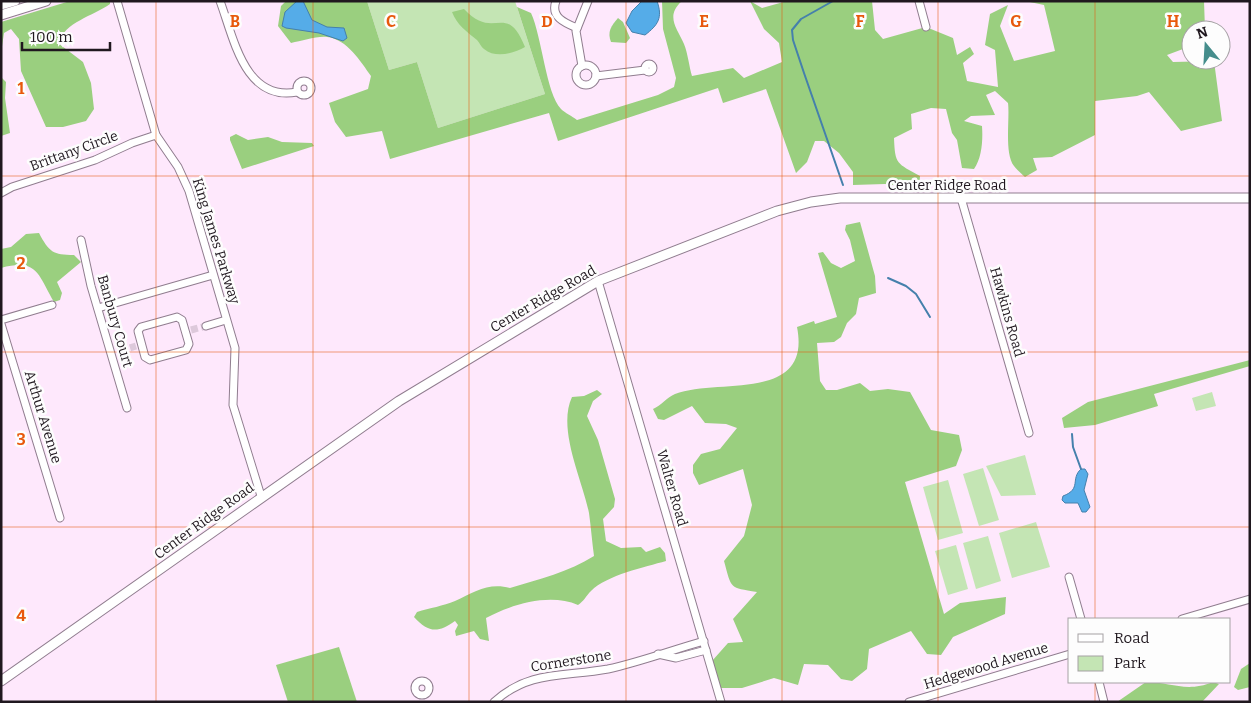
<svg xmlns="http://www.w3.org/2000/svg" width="1251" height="703" viewBox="0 0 1251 703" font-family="Bitter,serif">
<rect width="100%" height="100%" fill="#fee8fc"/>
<!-- green -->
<g fill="#c4e5b4">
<polygon points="367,1 515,1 545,94 438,128 417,62 389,70"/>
<polygon points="1212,392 1216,406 1196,411 1192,398"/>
<polygon points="1025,455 1036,495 1001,496 986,466"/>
<polygon points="983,468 999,520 979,526 963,474"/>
<polygon points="948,480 963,533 938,540 923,487"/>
<polygon points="1036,522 1050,567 1012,578 999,533"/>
<polygon points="988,536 1001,581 976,589 963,543"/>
<polygon points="956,545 968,589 948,595 935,551"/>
</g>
<!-- forest -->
<g fill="#9acf7f">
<path d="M70,1h40v3c-17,12 -45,18 -52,39l25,19 8,21 3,26 -8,12 -23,6h-17l-25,-56 -2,-32 -8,-10 -7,4 -3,20v-31z"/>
<path d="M286,1h81l22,69 28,-8 21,66 107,-34 -28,-87 14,6c11,24 15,80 30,96 4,4 11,7 16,11l81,-25 16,-8 2,-9 -13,-49 -1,-28h20c-17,15 -5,27 2,43 4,10 5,22 8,32l41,-8 11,10 38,-16 -3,-19 -15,-14 -14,-28 12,7 25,-7h85l3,29 8,9 43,-12 27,11 4,17 13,-8 4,7 -11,9 4,18 31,6 -3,-37 -10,-5 5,-31 18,-9 -8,21 14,35 41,-10 -11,-46 -19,-4h179l1,29h-14v16l-24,9 6,7 41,-1 8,60 -41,10 -32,-39 -12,4 -42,5v34l-43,22 -19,1 4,12 -12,7c-3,-3 -8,-7 -11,-11 -10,-13 -4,-47 -6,-63l-13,-12 -9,4 9,20 -24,1 -7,5 18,5c1,14 0,32 -8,43l-12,-1 -5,-28 -5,-7 -6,-24 -15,-1 -20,6 1,15 -18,9c1,27 3,25 26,38l-1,12 -34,-4 -32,1v-13l-14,-19 -15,-12h-9l-8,21 -11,11 -30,-84 -43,14 -5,-15 -160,53 -9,-28 -159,46 -8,-28 -36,6 -11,-15 -6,-19 39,-14 3,-13c-10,-14 -24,-37 -44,-39 -11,-1 -25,4 -36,6l-13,-17 3,-20z"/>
<path d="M464,9c30,33 42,-9 61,38 -11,6 -29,12 -41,2 -3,-2 -4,-6 -7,-9 -11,-9 -20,-15 -25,-28z"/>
<path d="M618,18l5,4 7,16 -4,5 -15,-1c-4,-10 0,-16 7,-24z"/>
<polygon points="1,77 6,82 5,98 10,133 1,136"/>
<polygon points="236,134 248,140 268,137 282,142 312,143 314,146 242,169 230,140 230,137"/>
<path d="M860,222l15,54 1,17 -17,5 -3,16 -9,9 -6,14 -7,5 -17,1 3,38 6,9h11l23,-7 10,8 18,-2 22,3 21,38 28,5 3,15 -6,16 -51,16 39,132 16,-11 46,-6 -1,17 -52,23 -12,18 -14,-1 -16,-23 -42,18 -2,20 -15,12 -11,-2 -13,-14 -24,-1 -6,21 -24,-7 -32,10h-23l-7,-27 16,-18 15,-1 -10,-23 24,-27c-28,-5 -25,-2 -33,-31l20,-25 8,-31 -9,-36 -44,16 -6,-12v-8l8,-11 19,-5 17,-21 -11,-4 -21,-1 -13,-17 -28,14 -6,-1 -5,-10c8,-3 14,-12 22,-15 43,-16 137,9 122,-67l17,-6 1,3 22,-7 -19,-64 5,-1 8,11 10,5 14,-7 -5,-21 -5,-10 1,-5z"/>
<path d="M39,233c10,19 14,22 35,22l7,7 -24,20 5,11 -2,7 -6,2c-16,-27 -16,-44 -53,-34v-19l10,-2 15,-13z"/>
<polygon points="1250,360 1250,366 1154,394 1158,406 1095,425 1064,428 1062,418 1088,402"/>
<path d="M597,390l5,4 -9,7 -6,15 11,24 17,59 -1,8 -11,12 3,22 15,7 20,-1 5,5 14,-5 5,6 1,8c-21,6 -59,14 -75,30 -5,5 -7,10 -13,14 -28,-12 -66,-1 -92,13l3,23 -9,-2 -6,-8 -18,5 -1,-5 3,-6 -3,-4c-18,13 -27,11 -41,-4l3,-5c13,-4 26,-6 38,-11 19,-9 34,-19 55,-13 29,-9 59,-16 84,-32 -2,-14 -3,-29 -5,-43 -7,-34 -32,-84 -17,-116l12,-1z"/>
<polygon points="339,647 357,702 288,702 276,665"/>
<polygon points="1250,663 1250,687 1238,690 1234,687 1241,669"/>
<path d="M1146,682c25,0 40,11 67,0l6,2 -17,18h-85z"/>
</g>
<!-- water -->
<g fill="#55ace8" stroke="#4580ac">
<polygon points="297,1 303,1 312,20 327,27 344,28 347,38 343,41 319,33 286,28 282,26 285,12"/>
<path d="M642,1h15c6,17 1,24 -12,34l-13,-3 -6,-9 6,-12z"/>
<path d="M1081,469h4l3,5 -4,16 6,17 -4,5h-4l-4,-9h-13l-3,-3 1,-4c19,-7 7,-17 18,-27z"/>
</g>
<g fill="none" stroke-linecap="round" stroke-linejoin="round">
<!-- stream -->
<g stroke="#4580ac" stroke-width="2">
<polyline points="833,1 801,19 792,30 793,40 804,73 843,185"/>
<polyline points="888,278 906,286 916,294 930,317"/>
<polyline points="1072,434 1073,447 1081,469"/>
</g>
<!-- minor-tunnel -->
<g stroke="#ddc9db" stroke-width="7" stroke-dasharray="7 3.5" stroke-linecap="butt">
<polyline points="191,330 206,326"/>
<polyline points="120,351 136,346"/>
</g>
<!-- minor casing -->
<g stroke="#907d8f" stroke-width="9">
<g id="minor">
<polyline points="117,1 156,135 178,167 189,191 235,348 233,405 261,496"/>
<path d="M220,1c14,38 25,101 77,91"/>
<path d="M556,1c-6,16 9,22 21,27"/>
<polyline points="919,1 926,27"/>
<circle cx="649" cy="68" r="4"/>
<circle cx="586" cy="75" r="10"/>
<polyline points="582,66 576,31 588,1"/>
<polyline points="596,76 645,70"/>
<circle cx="304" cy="88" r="7"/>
<polyline points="1,193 12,187 95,160 132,143 156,135"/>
<polyline points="961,198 1029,433"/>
<polyline points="81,240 91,286 127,408"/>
<polyline points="598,281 721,702"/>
<polyline points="98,308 213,275"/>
<polygon points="177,317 182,320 189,344 186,350 150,360 145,357 138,331 141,327"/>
<polyline points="1,320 52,305"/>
<polyline points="1,324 60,518"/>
<polyline points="206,326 226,320"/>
<polyline points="1069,577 1081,619"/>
<polyline points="1182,619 1250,599"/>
<polyline points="658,654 676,658 706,650"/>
<circle cx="422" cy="688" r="7"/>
<polyline points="1099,682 1104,702"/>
<path d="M494,702c35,-32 70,-25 114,-33 32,-7 64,-19 96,-28"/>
<polyline points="909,702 1070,654"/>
</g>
</g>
<!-- major casing -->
<g stroke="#907d8f" stroke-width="11">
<g id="major">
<polyline points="1,5 15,1"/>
<polyline points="1,15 46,1"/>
<polyline points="1,681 399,401 598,281 777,211 811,202 840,198 1250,198"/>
</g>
</g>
<!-- minor -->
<use href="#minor" stroke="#fff" stroke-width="7"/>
<!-- major -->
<use href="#major" stroke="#fff" stroke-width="9"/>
</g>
<!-- grid -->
<path fill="none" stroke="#e8590c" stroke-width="1" stroke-opacity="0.55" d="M156,1v701M313,1v701M469,1v701M626,1v701M782,1v701M938,1v701M1095,1v618M1,176h1249M1,352h1249M1,527h1249M1095,682v20"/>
<g text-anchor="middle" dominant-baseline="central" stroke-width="5" stroke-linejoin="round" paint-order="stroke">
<!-- street labels -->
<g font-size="14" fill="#20181f" stroke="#fdfdfd">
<text transform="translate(74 151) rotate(-20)">Brittany Circle</text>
<text x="947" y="185">Center Ridge Road</text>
<text transform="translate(216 241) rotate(73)">King James Parkway</text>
<text transform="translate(543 299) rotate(-30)">Center Ridge Road</text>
<text transform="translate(1007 312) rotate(74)">Hawkins Road</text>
<text transform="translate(115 321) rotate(74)">Banbury Court</text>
<text transform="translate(43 417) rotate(73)">Arthur Avenue</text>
<text transform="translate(672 488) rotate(74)">Walter Road</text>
<text transform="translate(204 521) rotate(-36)">Center Ridge Road</text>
<text transform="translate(571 661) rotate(-9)">Cornerstone</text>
<text transform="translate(986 666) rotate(-17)">Hedgewood Avenue</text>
</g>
</g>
<g font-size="16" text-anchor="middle" font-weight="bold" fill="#e8590c" stroke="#fdfdfd" stroke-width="5" stroke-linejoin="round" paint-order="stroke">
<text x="235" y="27">B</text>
<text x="391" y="27">C</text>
<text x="547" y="27">D</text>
<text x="704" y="27">E</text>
<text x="860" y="27">F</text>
<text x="1016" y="27">G</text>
<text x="1173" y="27">H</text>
<text x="21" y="94">1</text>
<text x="21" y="269">2</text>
<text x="21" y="445">3</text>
<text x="21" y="621">4</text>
</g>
<!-- border -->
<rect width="1251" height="703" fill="none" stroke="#20181f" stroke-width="5"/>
<!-- legend -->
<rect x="1068" y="618" width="162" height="65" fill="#fdfdfd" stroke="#a5a1a4"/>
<rect x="1078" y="634" width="25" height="8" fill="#ffffff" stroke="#a5a1a4"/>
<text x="1114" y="643" font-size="15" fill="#20181f">Road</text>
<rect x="1078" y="656" width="25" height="15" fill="#c4e5b4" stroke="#a5a1a4"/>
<text x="1114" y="668" font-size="15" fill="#20181f">Park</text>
<!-- north arrow -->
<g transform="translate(1206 45) rotate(342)"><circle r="24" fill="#fdfdfd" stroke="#a5a1a4"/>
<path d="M0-4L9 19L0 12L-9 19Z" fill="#458d8c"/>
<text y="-8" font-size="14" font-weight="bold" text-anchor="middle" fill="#20181f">N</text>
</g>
<!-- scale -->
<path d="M22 42v8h88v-8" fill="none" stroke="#20181f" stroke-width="2.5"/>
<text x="30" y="42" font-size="15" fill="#20181f" stroke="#fdfdfd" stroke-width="4" paint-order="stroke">100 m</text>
</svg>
